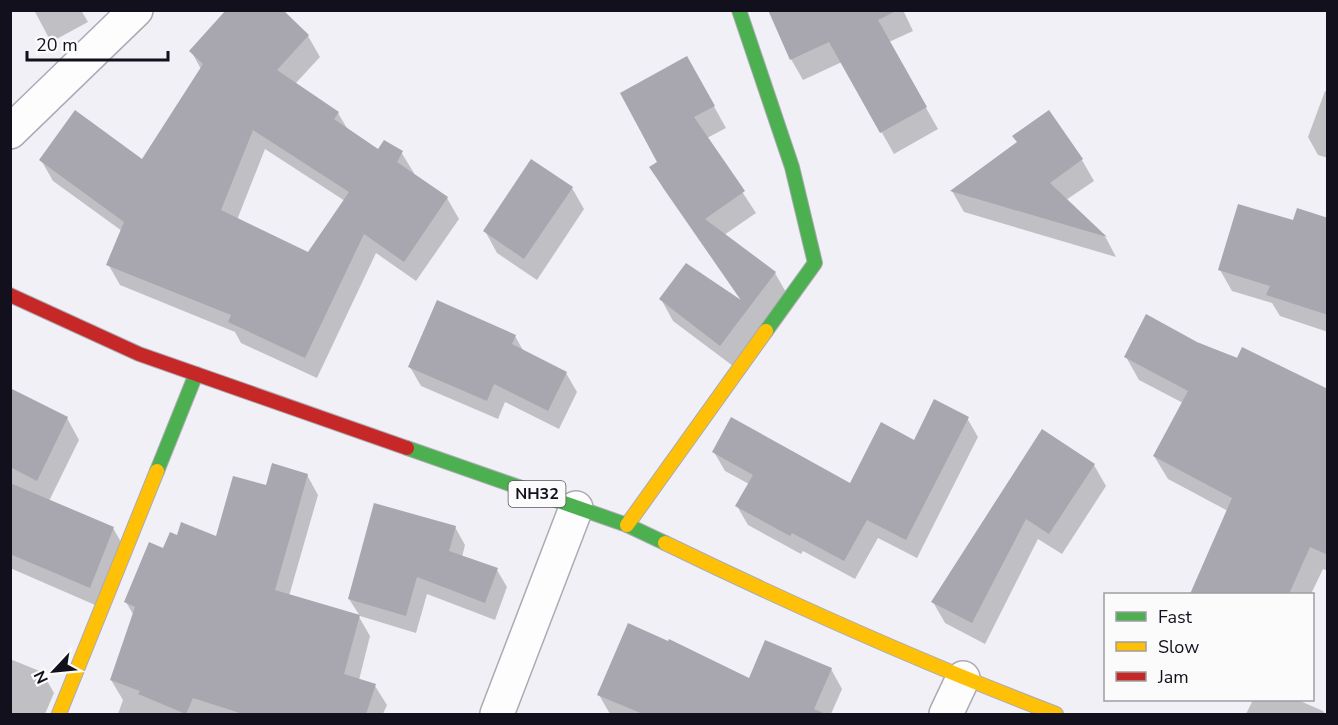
<svg xmlns="http://www.w3.org/2000/svg" width="1338" height="725" viewBox="0 0 1338 725" font-family="'Nunito Sans',sans-serif">
<rect width="100%" height="100%" fill="#f0f0f6"/>
<!-- shadow -->
<g fill="#0003" fill-rule="evenodd">
<polygon points="34,10 81,10 88,22 51,42"/>
<path d="M281,10l27,26 12,21 -25,27 43,29 10,17 30,21 23,1 13,21 -1,2 34,23 12,21 -43,62 -40,-28 -59,125 -76,-35 -6,-11 -115,-47 -12,-21 14,-33 -69,-50 -12,-21 101,1 59,-92 -10,-18zM265,149l80,52 -37,53 -71,-34z"/>
<polygon points="769,10 903,10 913,31 889,42 938,129 894,154 842,62 803,80 791,59"/>
<polygon points="687,58 726,128 707,138 756,213 724,235 775,273 787,294 733,366 673,321 661,299 742,302 663,188 651,167 658,162"/>
<polygon points="1325,91 1328,92 1328,158 1318,155 1308,137"/>
<polygon points="1082,160 1094,181 1066,200 1106,238 1116,257 964,212 952,191"/>
<polygon points="572,188 584,209 537,280 497,253 485,231"/>
<polygon points="1328,220 1328,332 1280,316 1272,303 1232,291 1220,270 1294,222"/>
<polygon points="515,336 524,352 566,373 577,392 559,429 505,402 498,419 421,386 410,367"/>
<polygon points="1197,343 1328,391 1328,571 1323,569 1311,594 1191,594 1228,511 1168,479 1154,456 1183,403 1139,380 1126,357"/>
<polygon points="10,390 67,418 79,440 49,501 113,528 125,549 102,608 10,568"/>
<polygon points="967,418 978,437 917,558 878,538 855,579 803,551 801,554 748,525 737,506 749,484 725,471 714,452 851,485 915,442"/>
<polygon points="1043,432 1094,465 1106,486 1062,554 1038,539 985,644 945,623 933,602"/>
<polygon points="307,475 318,495 289,596 359,617 370,636 359,680 375,686 387,705 383,714 118,714 123,700 111,680 134,616 126,602 164,550 178,536 217,538 267,487"/>
<polygon points="455,527 465,545 462,557 497,570 507,587 495,620 427,594 416,633 360,616 349,599"/>
<polygon points="10,659 42,672 54,693 45,714 10,714"/>
<polygon points="831,669 842,689 831,714 610,714 599,695"/>
<polygon points="1253,700 1298,700 1323,711 1325,714 1246,714"/>
</g>
<!-- building -->
<g fill="#a8a6af" fill-rule="evenodd">
<path d="M226,10h57l26,25 -32,35 62,42 -5,7 44,30 6,-9 19,11 -6,11 51,35 -44,65 -40,-28 -59,124 -77,-36 3,-7 -125,-50 18,-43 -85,-62 36,-50 67,49 61,-95 -14,-13zM253,130l96,62 -41,60 -87,-42z"/>
<polygon points="768,10 898,10 878,20 927,107 880,133 829,42 790,60"/>
<polygon points="687,56 715,106 694,117 745,191 705,219 776,272 720,346 659,299 686,263 741,300 649,167 657,162 620,93"/>
<polygon points="1049,110 1083,159 1050,183 1107,237 950,191 1017,142 1012,136"/>
<polygon points="531,159 573,187 524,259 483,231"/>
<polygon points="1238,204 1293,220 1297,208 1328,218 1328,315 1266,295 1270,286 1218,270"/>
<polygon points="437,300 516,335 512,344 567,372 548,411 494,384 487,401 408,367"/>
<polygon points="1146,314 1197,342 1237,358 1242,347 1328,389 1328,555 1310,547 1289,594 1190,594 1232,498 1153,456 1188,391 1124,357"/>
<polygon points="10,388 68,417 37,481 10,467"/>
<polygon points="934,399 969,417 906,540 867,520 844,561 792,533 790,536 735,506 753,475 712,452 731,417 850,483 881,422 914,440"/>
<polygon points="1042,429 1095,464 1049,534 1026,519 972,623 931,602"/>
<polygon points="272,463 308,474 275,590 360,615 344,674 376,684 366,714 243,714 193,698 186,714 138,694 140,691 110,680 135,607 124,602 149,542 163,548 170,532 177,535 181,522 216,536 233,476 266,485"/>
<polygon points="10,483 114,527 90,588 10,554"/>
<polygon points="374,503 456,526 449,551 498,568 485,603 417,577 406,616 348,599"/>
<polygon points="628,623 668,641 669,639 749,678 765,640 832,668 814,709 826,714 643,714 597,695"/>
</g>
<g fill="none" stroke-linecap="round" stroke-linejoin="round">
<!-- street casing -->
<g stroke="#acabb4" stroke-width="36">
<g id="street">
<polyline points="10,132 136,10"/>
<polyline points="497,714 576,508"/>
<polyline points="946,714 963,678"/>
</g>
</g>
<!-- fast casing -->
<g stroke="#acabb4" stroke-width="16">
<g id="fast">
<polyline points="739,10 792,167 815,263 766,331"/>
<polyline points="407,448 627,525 665,543"/>
<polyline points="157,471 196,374"/>
</g>
</g>
<!-- slow casing -->
<g stroke="#acabb4" stroke-width="16">
<g id="slow">
<polyline points="627,525 766,331"/>
<path d="M665,543c128,62 258,120 391,171"/>
<polyline points="59,714 157,471"/>
</g>
</g>
<!-- jam casing -->
<g stroke="#acabb4" stroke-width="16">
<polyline id="jam" points="10,295 139,354 407,448"/>
</g>
<!-- street -->
<use href="#street" stroke="#fdfdfe" stroke-width="33"/>
<!-- fast -->
<use href="#fast" stroke="#4caf50" stroke-width="14"/>
<!-- slow -->
<use href="#slow" stroke="#ffc107" stroke-width="14"/>
<!-- jam -->
<use href="#jam" stroke="#c62828" stroke-width="14"/>
</g>
<g text-anchor="middle" dominant-baseline="central" stroke-width="4.5" stroke-linejoin="round" paint-order="stroke">
<!-- shield labels -->
<rect fill="#fbfbfb" stroke="#58565f" stroke-width="1.5" x="508.5" y="481" width="57" height="26" rx="4.5"/>
<g font-size="16" font-weight="bold" fill="#12101c">
<text x="537" y="494">NH32</text>
</g>
</g>
<!-- border -->
<rect width="1338" height="725" fill="none" stroke="#12101c" stroke-width="24"/>
<!-- legend -->
<rect x="1104" y="593" width="210" height="108" fill="#fbfbfb" stroke="#9e9da2" stroke-width="1.5"/>
<rect x="1116" y="612" width="30" height="9" fill="#4caf50" stroke="#9e9da2" stroke-width="1.5"/>
<text x="1158" y="623" font-size="18" fill="#12101c">Fast</text>
<rect x="1116" y="642" width="30" height="9" fill="#ffc107" stroke="#9e9da2" stroke-width="1.5"/>
<text x="1158" y="653" font-size="18" fill="#12101c">Slow</text>
<rect x="1116" y="672" width="30" height="9" fill="#c62828" stroke="#9e9da2" stroke-width="1.5"/>
<text x="1158" y="683" font-size="18" fill="#12101c">Jam</text>
<!-- north arrow -->
<g transform="translate(54 671) rotate(244)" stroke="#fbfbfb" stroke-width="4.5" paint-order="stroke">
<path d="M0-4.5L10 22L0 15L-10 22Z" fill="#12101c"/>
<text y="-9" font-size="16" font-weight="bold" text-anchor="middle" fill="#12101c">N</text>
</g>
<!-- scale -->
<path d="M27 51v9h141v-9" fill="none" stroke="#12101c" stroke-width="3"/>
<text x="36" y="51" font-size="18" fill="#12101c" stroke="#fbfbfb" stroke-width="4.5" paint-order="stroke">20 m</text>
</svg>
